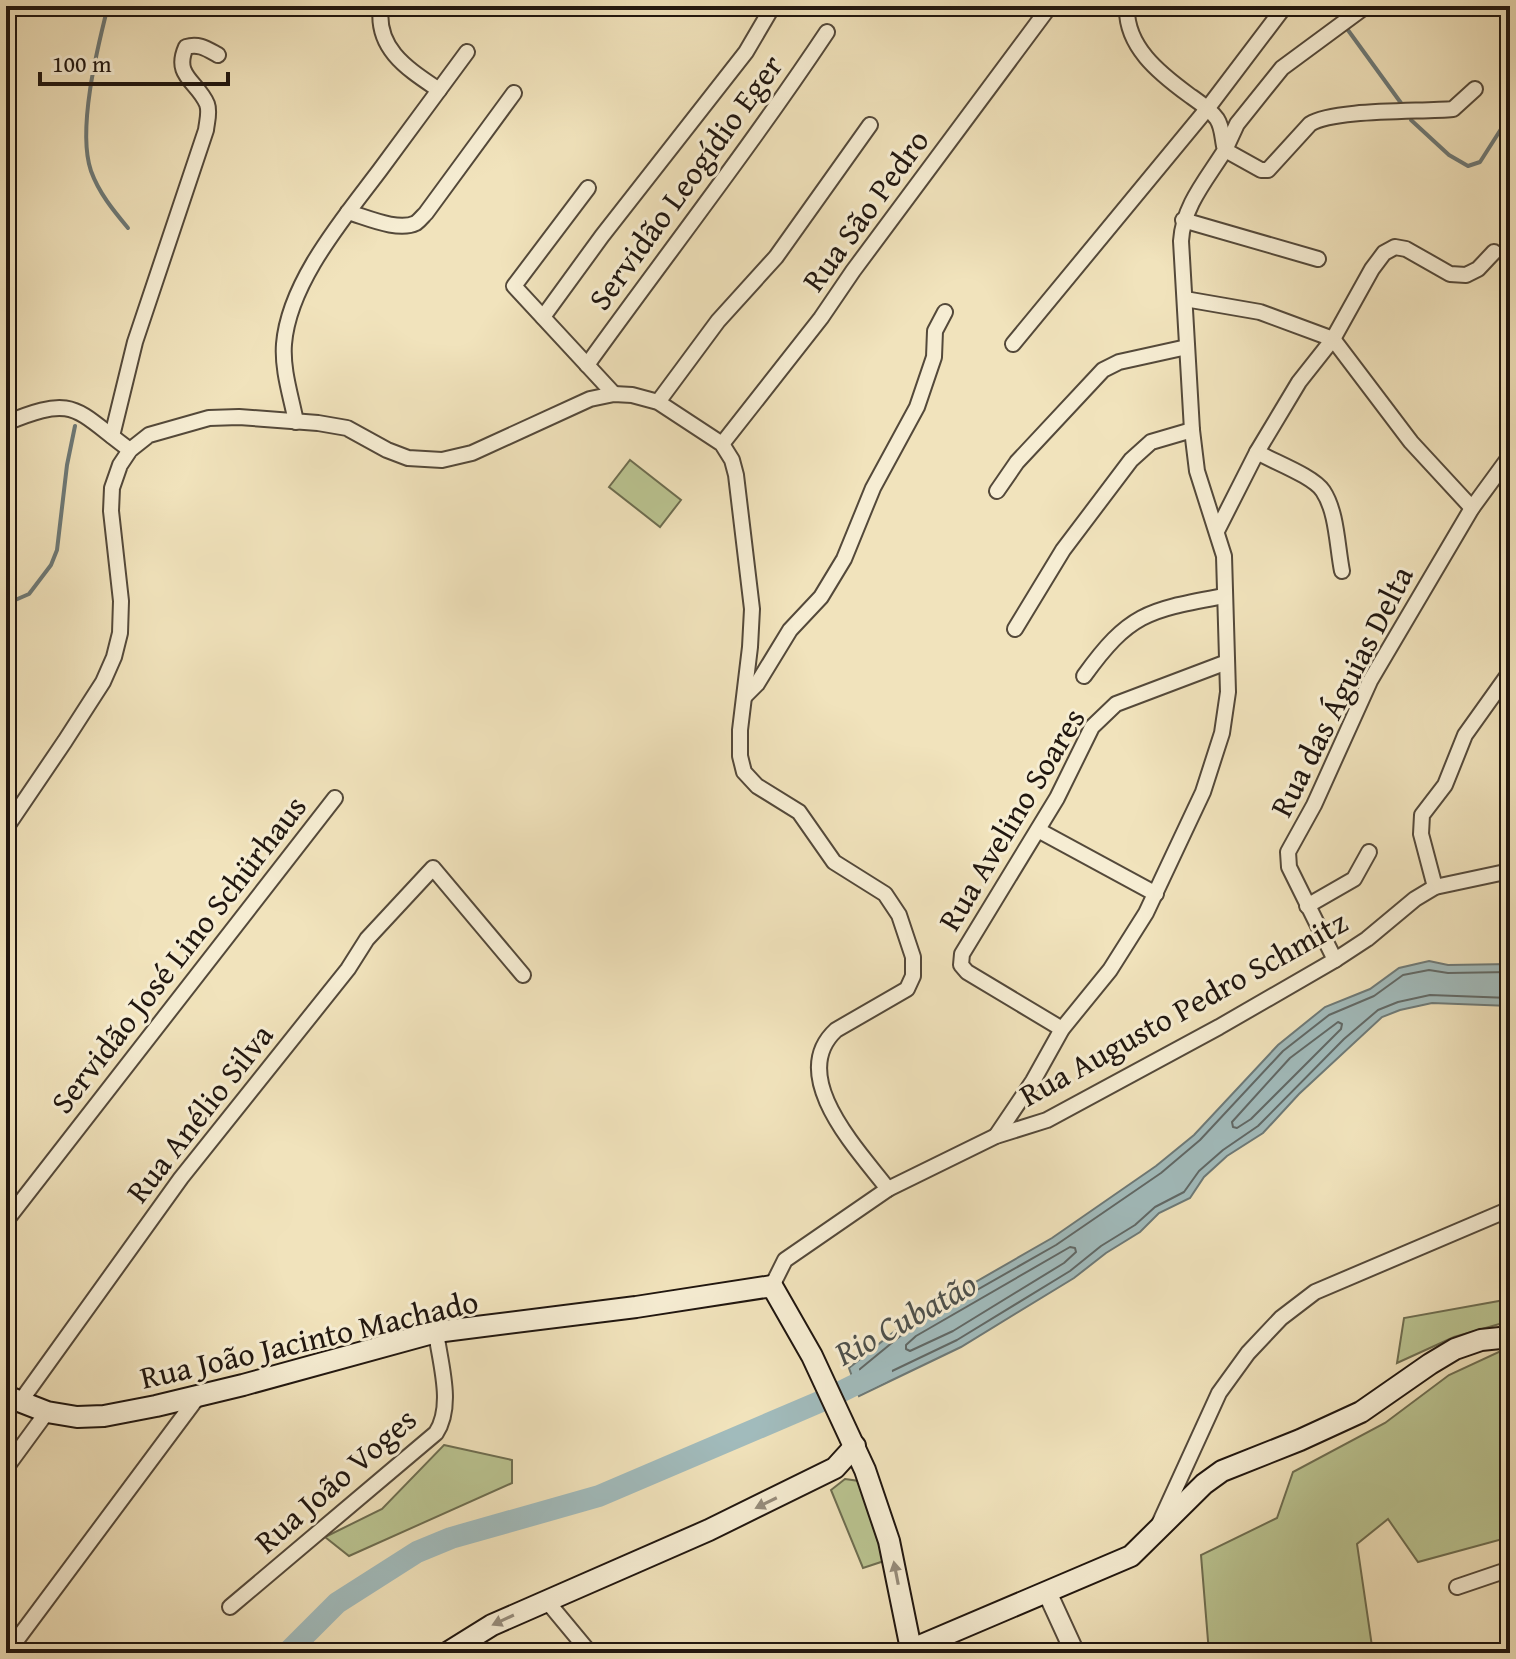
<svg xmlns="http://www.w3.org/2000/svg" width="1516" height="1659" viewBox="0 0 1516 1659" font-family="'Gentium Book Plus',serif">
<rect width="100%" height="100%" fill="#f1e3bc"/>
<filter id="stains"><feTurbulence type="fractalNoise" baseFrequency=".0025" numOctaves="4"/><feColorMatrix values="0 0 0 0 .2 0 0 0 0 .09 0 0 0 0 .02 0 0 0 .5 -.17"/></filter>
<radialGradient id="worn" r=".72"><stop offset=".6" stop-color="#630" stop-opacity="0"/><stop offset="1" stop-color="#630" stop-opacity=".3"/></radialGradient>
<!-- green -->
<g fill="#bac491" stroke="#6d6d50" stroke-width="2">
<polygon points="630,460 681,500 660,527 609,487"/>
<polygon points="1510,1299 1510,1321 1454,1337 1397,1363 1404,1318"/>
<polygon points="1503,1350 1510,1350 1510,1537 1418,1562 1388,1519 1357,1544 1373,1653 1209,1653 1201,1555 1277,1518 1293,1472 1385,1423 1449,1375"/>
<polygon points="444,1445 512,1460 512,1483 349,1556 325,1537 382,1509"/>
<polygon points="845,1479 859,1481 884,1561 863,1568 831,1490"/>
</g>
<!-- water -->
<polygon fill="#a1bbbc" stroke="#6d7977" stroke-width="2" points="1429,961 1448,965 1510,964 1510,1006 1432,1003 1400,1010 1382,1017 1299,1094 1263,1133 1227,1156 1204,1177 1190,1198 1159,1213 1140,1232 1106,1253 1074,1278 961,1347 859,1396 849,1368 906,1322 1052,1238 1156,1166 1194,1135 1278,1045 1325,1007 1370,989 1399,968"/>
<g fill="none" stroke-linecap="round" stroke-linejoin="round">
<!-- shore -->
<g stroke="#606866" stroke-width="2">
<polyline points="1510,972 1448,973 1429,970 1403,975 1374,996 1329,1015 1283,1051 1200,1140 1161,1173 1056,1245 910,1328 860,1369 862,1381 867,1383 957,1340 1070,1271 1101,1246 1135,1225 1155,1207 1184,1192 1199,1171 1223,1150 1258,1126 1344,1039 1378,1010 1398,1002 1430,995 1510,998"/>
<polygon points="1338,1022 1342,1024 1341,1029 1251,1119 1237,1128 1233,1127 1232,1122 1290,1058"/>
<polygon points="1070,1247 1075,1248 1076,1252 1064,1263 953,1331 910,1351 906,1349 906,1345 916,1336"/>
</g>
<!-- stream -->
<g stroke="#6d7977" stroke-width="4">
<path d="M108,6c-11,43 -31,124 -17,165 8,22 22,39 37,57"/>
<polyline points="1345,26 1401,103"/>
<polyline points="1411,120 1449,155 1468,166 1480,162 1510,115"/>
<polyline points="6,604 29,594 51,565 57,550 67,465 75,426"/>
</g>
<!-- river -->
<polyline stroke="#a1bbbc" stroke-width="22" points="287,1653 337,1603 417,1552 451,1538 599,1496 824,1400 881,1372"/>
<!-- minor casing -->
<g stroke="#54493a" stroke-width="18">
<g id="minor">
<path d="M381,6c-6,43 27,63 58,84"/>
<path d="M1366,6l-84,62 -45,56 -12,26 36,20h7l42,-46c23,-15 110,-12 143,-15l22,-20"/>
<polyline points="588,188 514,286 614,394"/>
<path d="M348,212c18,5 50,20 68,11 4,-3 7,-7 10,-10l88,-120"/>
<polyline points="1183,220 1318,259"/>
<polyline points="1185,299 1260,312 1333,339 1411,442 1472,508"/>
<polyline points="543,317 602,236 746,52 773,6"/>
<polyline points="1013,344 1207,109 1285,6"/>
<path d="M587,365c80,-111 164,-219 240,-333"/>
<polyline points="658,402 718,321 776,257 870,125"/>
<path d="M296,422c-5,-26 -14,-52 -12,-78 5,-62 60,-126 96,-174 29,-39 58,-79 87,-118"/>
<path d="M6,423c70,-29 68,-14 124,27"/>
<path d="M112,436l23,-94 71,-212c1,-9 4,-18 1,-26 -10,-23 -34,-28 -21,-57 13,-4 21,2 32,8"/>
<polyline points="722,444 821,318 853,271 1050,6"/>
<path d="M1257,452c17,10 56,24 66,39 14,21 14,55 19,80"/>
<polyline points="997,491 1017,462 1103,370 1119,362 1187,347"/>
<polyline points="1218,529 1257,452 1299,382 1333,339 1372,269 1384,253 1395,247 1406,249 1450,274 1466,275 1478,269 1494,252"/>
<polyline points="1015,629 1063,550 1131,460 1151,442 1192,430"/>
<path d="M1084,676c46,-64 65,-66 140,-80"/>
<polyline points="745,696 757,684 790,630 821,597 844,559 873,488 917,407 934,357 935,331 945,312"/>
<path d="M6,828l59,-87 38,-59 11,-25 6,-24 1,-32 -10,-90 1,-23 8,-23 10,-15 19,-15 60,-17 30,-1 79,6 29,5 40,22 21,8 34,2 30,-7 118,-54 24,-5 18,1 26,7 64,42 10,16 4,15 16,134 -2,38 -10,83v26l4,16 13,14 42,26 35,50 51,32 14,21 14,42v19l-6,13 -71,41c-50,46 23,121 52,159"/>
<polyline points="1038,830 1156,894"/>
<polyline points="1435,887 1421,834 1422,815 1445,785 1465,735 1510,672"/>
<polyline points="1307,906 1354,879 1369,852"/>
<polyline points="1335,960 1289,867 1288,852 1314,805 1370,681 1472,508 1510,456"/>
<polyline points="1062,1029 967,972 961,965 962,954 1057,798 1092,727 1116,704 1227,662"/>
<path d="M996,1136l37,-55 29,-52 48,-59 36,-57 57,-121 19,-59 6,-41 -4,-136 -27,-85 -5,-41 -11,-189c2,-35 26,-62 44,-91 -3,-10 -2,-22 -8,-31 -7,-10 -18,-17 -28,-24 -30,-22 -64,-49 -62,-89"/>
<polyline points="6,1221 335,798"/>
<polyline points="772,1286 785,1260 888,1189 996,1136 1047,1120 1219,1027 1335,960 1367,939 1415,899 1435,887 1510,871"/>
<polyline points="20,1402 181,1178 348,969 367,939 433,868 523,975"/>
<polyline points="6,1468 47,1412"/>
<polyline points="1160,1522 1219,1393 1248,1353 1281,1318 1315,1292 1510,1209"/>
<polyline points="1457,1587 1510,1569"/>
<polyline points="546,1600 590,1653"/>
<path d="M230,1607l206,-174c18,-27 4,-70 0,-101"/>
<polyline points="7,1653 200,1394"/>
</g>
</g>
<!-- tertiary casing -->
<g stroke="#54493a" stroke-width="22">
<polyline id="tertiary" points="1047,1592 1075,1653"/>
</g>
<!-- secondary casing -->
<g stroke="#20160f" stroke-width="24">
<g id="secondary">
<polyline points="6,1396 47,1412 77,1417 104,1416 156,1406 243,1385 436,1332 636,1307 772,1286 812,1356 865,1470 889,1541 911,1649"/>
<polyline points="447,1653 492,1625 709,1530 835,1468 855,1446"/>
<polyline points="903,1653 1131,1556 1204,1484 1222,1471 1300,1440 1361,1412 1430,1364 1455,1349 1481,1340 1510,1337"/>
</g>
</g>
<!-- minor -->
<use href="#minor" stroke="#f6edd3" stroke-width="14"/>
<!-- tertiary -->
<use href="#tertiary" stroke="#f6edd3" stroke-width="18"/>
<!-- secondary -->
<use href="#secondary" stroke="#f6edd3" stroke-width="20"/>
</g>
<!-- one-way arrows -->
<defs><path id="oneway-solid" d="M-6-.8H1V-3.2L6.5 0L1 3.2V.8H-6Z" transform="scale(2)"/></defs>
<g fill="#968c7b">
<use href="#oneway-solid" transform="translate(766 1503) rotate(154)"/>
<use href="#oneway-solid" transform="translate(896 1573) rotate(-101)"/>
<use href="#oneway-solid" transform="translate(503 1620) rotate(155)"/>
</g>
<g text-anchor="middle" dominant-baseline="central" stroke-width="6" stroke-linejoin="round" paint-order="stroke">
<!-- street labels -->
<g font-size="32" fill="#20160f" stroke="#f6edd3">
<text transform="translate(685 182) rotate(-54)">Servidão Leogídio Eger</text>
<text transform="translate(865 210) rotate(-54)">Rua São Pedro</text>
<text transform="translate(1341 691) rotate(-63)">Rua das Águias Delta</text>
<text transform="translate(1011 819) rotate(-59)">Rua Avelino Soares</text>
<text transform="translate(178 954) rotate(-52)">Servidão José Lino Schürhaus</text>
<text transform="translate(1183 1008) rotate(-29)">Rua Augusto Pedro Schmitz</text>
<text transform="translate(199 1113) rotate(-52)">Rua Anélio Silva</text>
<text transform="translate(309 1339) rotate(-13)">Rua João Jacinto Machado</text>
<text transform="translate(335 1480) rotate(-41)">Rua João Voges</text>
</g>
<!-- water labels -->
<g font-size="34" font-style="italic" fill="#4d504c" stroke="#f6edd3">
<text transform="translate(905 1318) rotate(-29)">Rio Cubatão</text>
</g>
</g>
<!-- margin -->
<rect width="1516" height="1659" fill="none" stroke="#f1e3bc" stroke-width="32"/>
<rect x="8" y="8" width="1500" height="1643" fill="none" stroke="#20160f" stroke-width="4"/>
<rect x="16" y="16" width="1484" height="1627" fill="none" stroke="#20160f" stroke-width="2"/>
<!-- scale -->
<path d="M40 72v12h188v-12" fill="none" stroke="#20160f" stroke-width="4"/>
<text x="52" y="72" font-size="24" fill="#20160f" stroke="#f6edd3" stroke-width="6" paint-order="stroke">100 m</text>
<rect width="100%" height="100%" filter="url(#stains)"/>
<rect width="100%" height="100%" fill="url(#worn)"/>
</svg>
